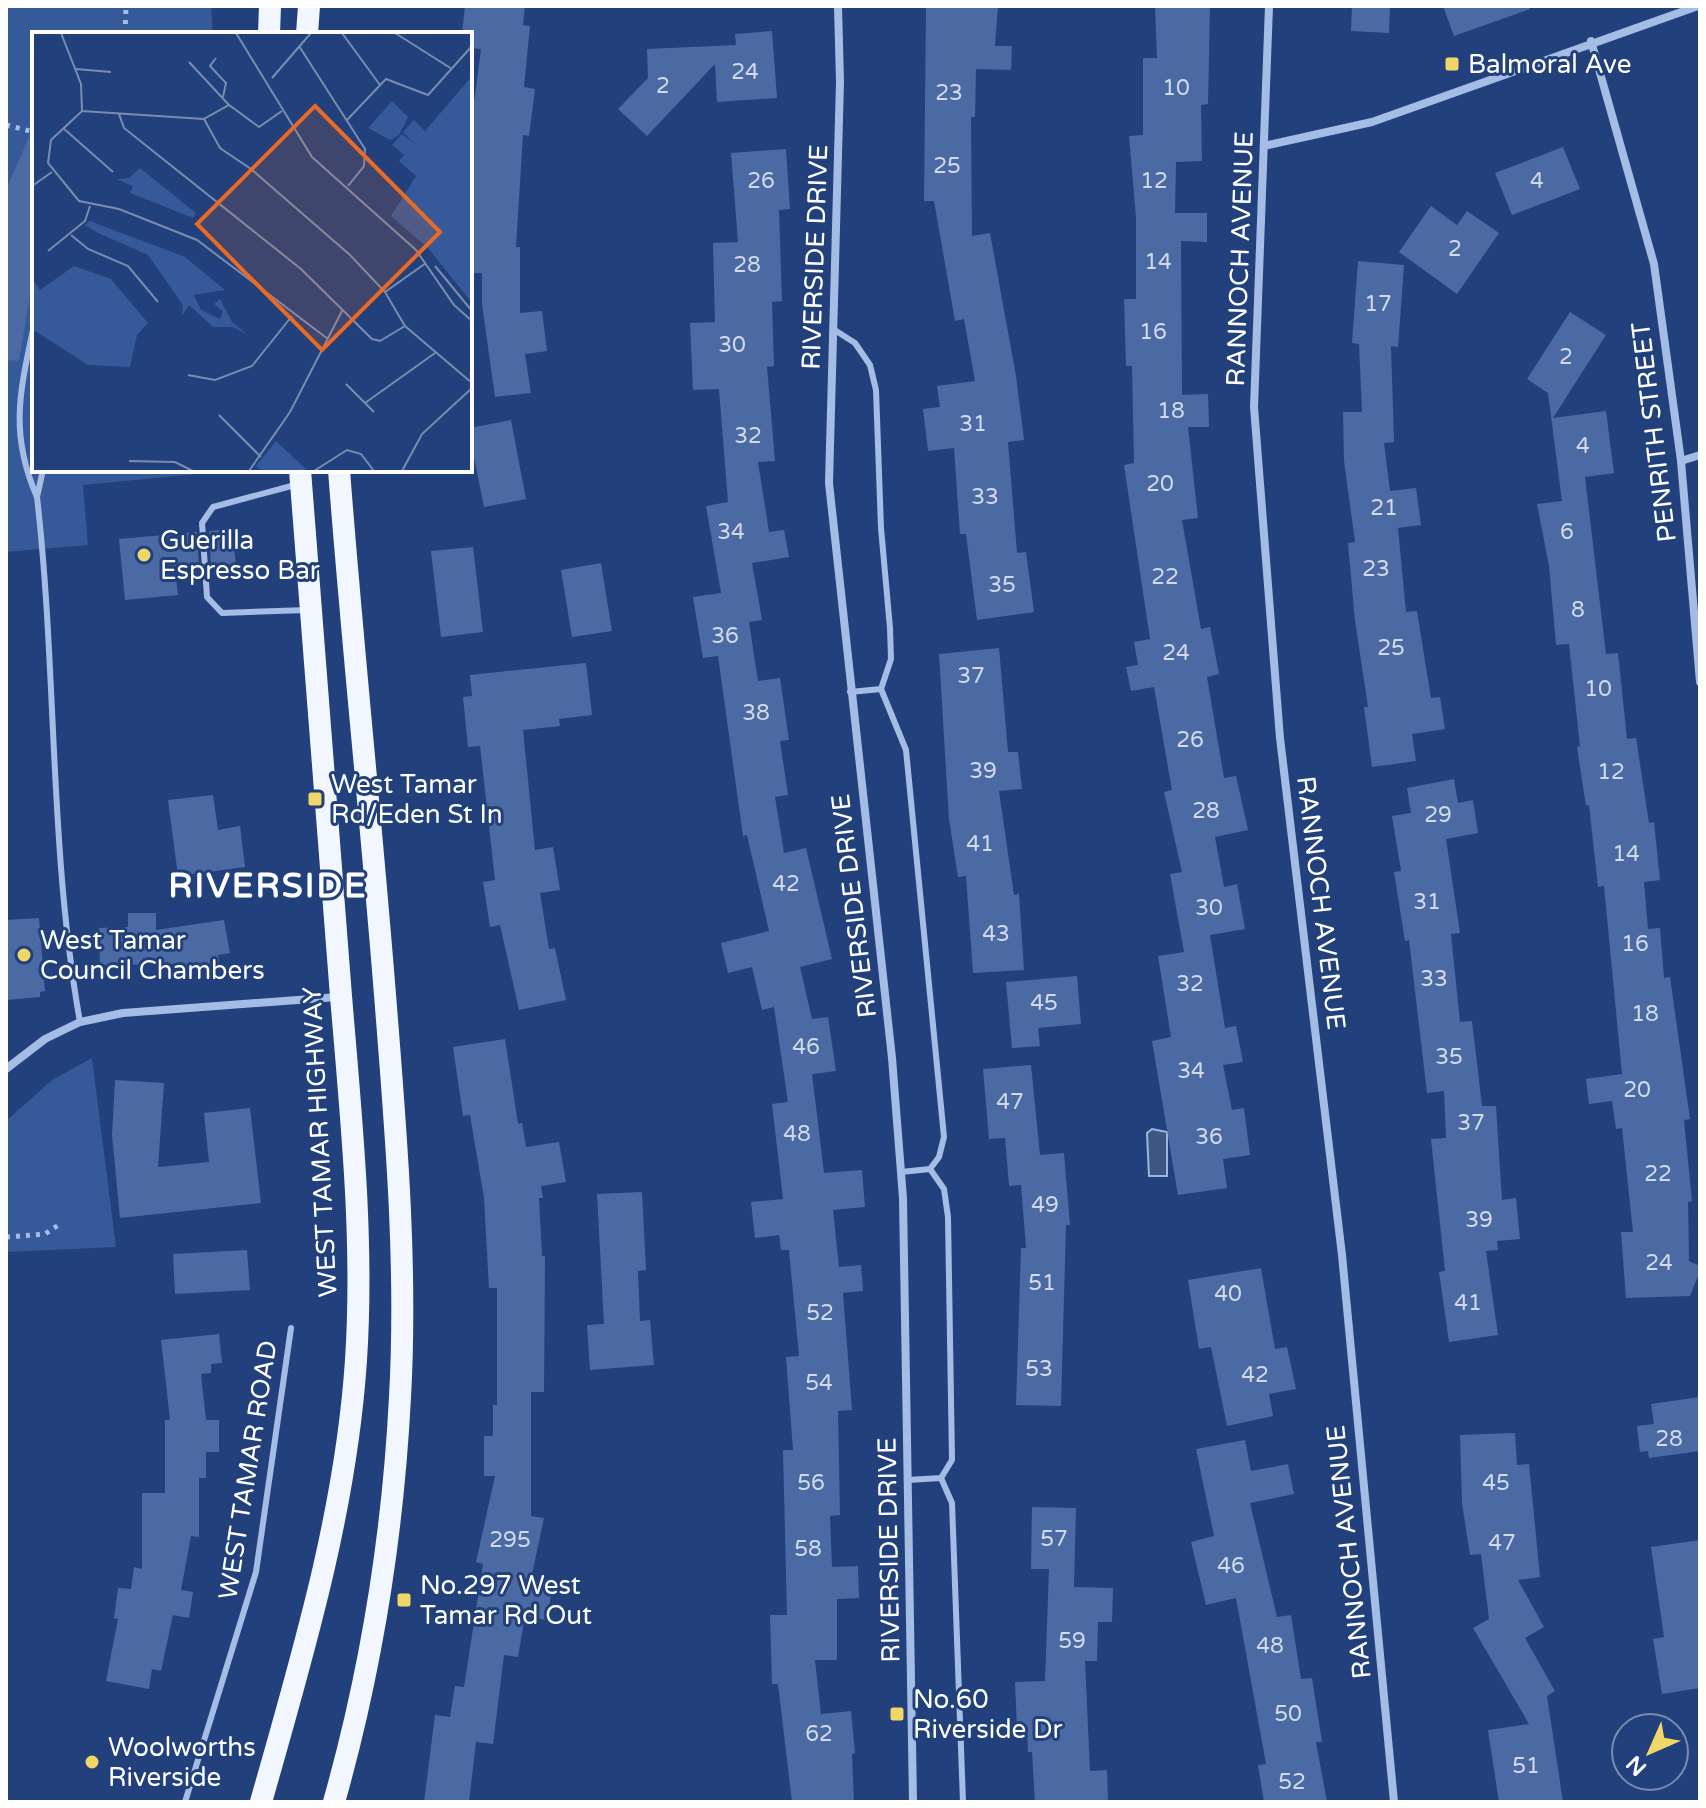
<svg xmlns="http://www.w3.org/2000/svg" width="1706" height="1808" viewBox="0 0 1706 1808" font-family="'Varela Round',sans-serif">
<rect width="100%" height="100%" fill="#22407b"/>
<!-- green -->
<g fill="#355999">
<polygon points="6,6 211,6 213,34 34,34 34,470 238,470 83,485 88,545 6,552"/>
<polygon points="92,1058 116,1247 6,1252 6,1121 52,1080"/>
</g>
<!-- water -->
<polygon fill="#3f5681" stroke="#99b5e6" stroke-width="2" points="1152,1129 1167,1132 1167,1176 1149,1176 1147,1133"/>
<!-- building -->
<g fill="#4b6aa4">
<polygon points="465,6 525,6 523,25 530,26 524,87 535,89 529,136 523,135 516,247 520,247 520,313 542,311 547,351 525,354 531,393 495,397 482,304 482,273 470,273 470,134 481,49 470,48 470,34 462,34"/>
<polygon points="926,6 998,6 995,46 1012,46 1011,70 976,69 975,117 971,117 972,236 990,233 1016,376 1024,440 1008,442 1017,553 1026,552 1034,612 977,620 966,534 960,534 954,448 928,451 923,409 940,407 937,386 975,381 964,319 955,321 934,201 924,201"/>
<polygon points="1155,6 1210,6 1208,104 1201,105 1202,161 1176,162 1175,213 1207,213 1207,242 1181,241 1182,395 1208,394 1209,427 1188,427 1198,518 1182,520 1201,629 1210,627 1219,674 1207,677 1224,778 1236,776 1248,830 1215,837 1224,887 1237,884 1245,929 1210,935 1225,1028 1236,1026 1243,1062 1223,1065 1232,1110 1244,1108 1250,1155 1223,1159 1227,1188 1178,1195 1152,1041 1171,1037 1158,956 1184,952 1170,874 1182,872 1164,792 1172,790 1154,687 1131,691 1126,667 1138,665 1134,642 1150,639 1124,465 1134,463 1132,366 1126,366 1124,299 1136,299 1136,217 1129,136 1143,135 1143,58 1157,58"/>
<polygon points="1352,6 1390,6 1389,33 1351,31"/>
<polygon points="1443,6 1530,6 1530,9 1454,36"/>
<polygon points="772,31 777,98 717,102 715,64 647,136 618,109 648,78 647,49 736,45 735,34"/>
<polygon points="34,125 34,253 30,276 33,277 19,361 6,360 6,190"/>
<polygon points="1563,147 1580,189 1512,215 1495,173"/>
<polygon points="786,149 790,209 779,210 782,301 772,302 774,366 767,367 775,461 758,462 769,532 784,530 789,557 752,563 762,620 749,622 758,681 780,678 789,740 780,741 788,795 775,797 784,853 806,848 832,959 800,967 812,1019 828,1017 836,1071 812,1074 824,1173 862,1170 865,1207 833,1210 839,1267 861,1265 863,1291 843,1293 852,1410 838,1411 840,1515 830,1516 832,1567 858,1566 859,1598 837,1599 837,1660 815,1660 821,1714 851,1711 855,1753 852,1754 854,1802 792,1802 778,1684 772,1684 770,1615 787,1615 783,1450 793,1450 786,1357 799,1356 789,1250 781,1250 779,1235 755,1238 751,1202 783,1199 772,1104 788,1102 774,1007 762,1010 752,967 728,973 721,943 769,931 747,835 743,836 718,656 703,658 693,597 721,593 706,506 728,502 719,389 693,390 690,323 715,322 713,243 738,242 731,153"/>
<polygon points="1431,206 1457,225 1467,211 1499,233 1457,294 1399,252"/>
<polygon points="1358,261 1404,265 1398,347 1391,346 1394,442 1384,443 1390,491 1416,488 1421,525 1398,528 1406,612 1417,611 1431,698 1440,697 1445,729 1412,734 1416,761 1372,767 1364,707 1368,707 1355,621 1348,543 1355,542 1344,461 1343,412 1362,412 1359,344 1352,343"/>
<polygon points="1570,312 1606,335 1553,418 1606,411 1614,473 1585,477 1606,654 1618,653 1627,739 1636,738 1649,823 1654,822 1660,880 1644,882 1648,929 1660,928 1664,978 1670,977 1690,1119 1684,1120 1692,1201 1688,1202 1689,1261 1700,1266 1700,1271 1690,1296 1626,1298 1621,1232 1633,1232 1622,1128 1616,1129 1612,1101 1589,1104 1586,1079 1622,1074 1604,886 1598,887 1589,805 1586,806 1577,747 1580,746 1569,644 1556,645 1549,566 1537,504 1562,501 1548,393 1527,379"/>
<polygon points="511,420 526,499 484,507 474,457 470,458 470,428"/>
<polygon points="232,529 236,566 211,568 209,531"/>
<polygon points="197,532 199,569 175,571 178,595 125,600 119,539"/>
<polygon points="473,547 483,632 441,637 431,551"/>
<polygon points="601,563 612,631 572,637 561,570"/>
<polygon points="999,648 1008,752 1018,752 1022,789 999,791 1014,895 1019,894 1024,970 973,973 966,876 958,877 949,819 939,654"/>
<polygon points="586,663 592,715 559,719 560,726 523,730 535,850 553,847 560,890 540,893 549,949 555,948 566,1000 519,1010 500,925 490,927 483,882 495,880 480,746 468,747 463,697 472,696 470,675"/>
<polygon points="1454,779 1458,803 1473,800 1478,833 1446,839 1460,933 1451,934 1460,1022 1472,1021 1482,1106 1496,1106 1502,1200 1516,1198 1520,1239 1497,1241 1498,1250 1486,1251 1498,1335 1449,1342 1439,1272 1445,1271 1431,1139 1446,1138 1444,1091 1427,1093 1409,940 1405,941 1394,872 1401,871 1392,816 1411,813 1407,788"/>
<polygon points="213,795 218,830 240,826 245,867 178,876 168,800"/>
<polygon points="128,913 156,913 156,930 224,920 230,953 218,955 220,966 185,972 183,964 100,965 99,928 128,927"/>
<polygon points="39,918 45,991 40,992 40,997 6,1000 6,920"/>
<polygon points="1077,976 1081,1024 1038,1028 1040,1046 1012,1048 1006,982"/>
<polygon points="505,1039 518,1124 522,1123 526,1147 559,1142 566,1182 541,1186 543,1198 539,1198 542,1256 545,1256 544,1392 531,1392 531,1516 544,1518 530,1584 552,1588 547,1620 525,1616 518,1657 504,1655 493,1744 476,1742 469,1802 424,1802 435,1715 450,1717 455,1686 464,1687 483,1564 476,1562 495,1476 484,1476 484,1436 493,1436 493,1405 497,1405 497,1288 489,1288 484,1198 470,1115 463,1116 453,1047"/>
<polygon points="1031,1065 1040,1155 1064,1153 1070,1225 1066,1225 1061,1406 1016,1405 1021,1248 1026,1248 1021,1185 1009,1186 1005,1138 989,1139 983,1069"/>
<polygon points="115,1080 164,1083 158,1167 209,1162 204,1113 250,1108 261,1203 120,1218 112,1135"/>
<polygon points="642,1192 646,1270 638,1271 640,1321 650,1320 654,1365 590,1370 587,1325 604,1324 597,1194"/>
<polygon points="247,1250 250,1290 175,1294 173,1254"/>
<polygon points="1261,1268 1275,1349 1287,1347 1296,1389 1269,1394 1273,1416 1227,1426 1211,1347 1199,1349 1188,1280"/>
<polygon points="219,1334 222,1363 211,1364 211,1373 201,1374 206,1420 219,1420 219,1452 206,1452 206,1478 199,1478 199,1537 191,1536 181,1590 193,1592 189,1618 173,1615 161,1671 152,1669 149,1689 106,1681 118,1619 114,1618 118,1588 131,1589 134,1567 142,1569 142,1493 165,1493 165,1420 170,1420 161,1340"/>
<polygon points="1700,1397 1700,1451 1649,1458 1648,1451 1640,1452 1637,1426 1654,1424 1651,1404"/>
<polygon points="1515,1433 1517,1465 1529,1464 1540,1577 1518,1580 1544,1627 1525,1638 1555,1691 1547,1696 1563,1802 1499,1802 1488,1730 1529,1724 1473,1628 1489,1619 1481,1554 1470,1555 1462,1503 1460,1435"/>
<polygon points="1245,1440 1251,1471 1288,1464 1294,1494 1250,1503 1277,1617 1291,1615 1301,1679 1312,1678 1322,1742 1316,1742 1327,1802 1264,1802 1258,1765 1266,1764 1236,1598 1206,1605 1191,1542 1214,1536 1196,1449"/>
<polygon points="1032,1507 1076,1508 1074,1587 1113,1588 1112,1622 1098,1622 1097,1661 1085,1661 1090,1771 1107,1770 1108,1802 1035,1802 1032,1752 1028,1752 1027,1728 1017,1729 1015,1682 1045,1681 1049,1569 1031,1569"/>
<polygon points="1700,1540 1700,1688 1662,1694 1653,1639 1664,1637 1651,1547"/>
</g>
<g fill="none" stroke-linecap="round" stroke-linejoin="round">
<!-- path -->
<g stroke="#a5bce5" stroke-width="5" stroke-dasharray="4 6" stroke-linecap="butt">
<polyline points="125,34 126,6"/>
<polyline points="6,125 34,132"/>
<polyline points="6,1237 45,1234 60,1224"/>
</g>
<!-- service -->
<g stroke="#a5bce5" stroke-width="6">
<path d="M34,325c-14,66 -25,108 3,172"/>
<polyline points="833,329 855,343 870,365 876,390 881,528 890,628 891,659 881,689 850,692"/>
<path d="M43,470l-6,27c20,174 12,352 43,525"/>
<polyline points="295,485 213,507 202,523 207,597 222,613 307,610"/>
<polyline points="881,689 906,750 944,1137 939,1157 930,1169 901,1172"/>
<polyline points="941,1478 952,1503 963,1802"/>
<polyline points="908,1480 941,1478 952,1460 948,1217 944,1189 930,1169"/>
<polyline points="185,1802 256,1572 291,1328"/>
</g>
<!-- minor -->
<g stroke="#a5bce5" stroke-width="8">
<polyline points="838,6 840,82 829,483 892,1058 903,1198 913,1802"/>
<polyline points="1269,6 1254,407 1280,738 1342,1255 1394,1802"/>
<polyline points="1591,41 1654,264 1681,461 1700,682"/>
<polyline points="1264,146 1372,122 1698,6"/>
<polyline points="1681,461 1700,455"/>
<polyline points="6,1069 45,1039 80,1022 123,1013 338,997"/>
</g>
<!-- trunk -->
<g stroke="#f2f6fe" stroke-width="22">
<polyline points="269,34 270,6"/>
<polyline points="307,34 309,6"/>
<path d="M261,1802c41,-145 85,-290 95,-442 8,-121 -5,-243 -15,-364 -13,-176 -28,-351 -41,-526"/>
<path d="M334,1802c37,-131 59,-268 66,-405 7,-125 -3,-252 -13,-377 -14,-183 -34,-366 -48,-550"/>
</g>
</g>
<!-- markers -->
<g fill="#f1d768" stroke="#22407b" stroke-width="3">
<rect x="1444" y="56" width="16" height="16" rx="4"/>
<circle cx="144" cy="555" r="8"/>
<rect x="307" y="791" width="16" height="16" rx="4"/>
<circle cx="24" cy="955" r="8"/>
<rect x="396" y="1592" width="16" height="16" rx="4"/>
<rect x="889" y="1706" width="16" height="16" rx="4"/>
<circle cx="92" cy="1762" r="8"/>
</g>
<g text-anchor="middle" dominant-baseline="central" stroke-width="6" stroke-linejoin="round" paint-order="stroke">
<!-- number labels -->
<g font-size="22" fill="#d2dae8">
<text x="745" y="72">24</text>
<text x="663" y="86">2</text>
<text x="1176" y="88">10</text>
<text x="949" y="93">23</text>
<text x="947" y="166">25</text>
<text x="761" y="181">26</text>
<text x="1154" y="181">12</text>
<text x="1537" y="181">4</text>
<text x="1455" y="249">2</text>
<text x="1158" y="262">14</text>
<text x="747" y="265">28</text>
<text x="1378" y="304">17</text>
<text x="1153" y="332">16</text>
<text x="732" y="345">30</text>
<text x="1566" y="357">2</text>
<text x="1171" y="411">18</text>
<text x="973" y="424">31</text>
<text x="748" y="436">32</text>
<text x="1583" y="446">4</text>
<text x="1160" y="484">20</text>
<text x="985" y="497">33</text>
<text x="1384" y="508">21</text>
<text x="731" y="532">34</text>
<text x="1567" y="532">6</text>
<text x="1376" y="569">23</text>
<text x="1165" y="577">22</text>
<text x="1002" y="585">35</text>
<text x="1578" y="610">8</text>
<text x="725" y="636">36</text>
<text x="1391" y="648">25</text>
<text x="1176" y="653">24</text>
<text x="971" y="676">37</text>
<text x="1598" y="689">10</text>
<text x="756" y="713">38</text>
<text x="1190" y="740">26</text>
<text x="983" y="771">39</text>
<text x="1611" y="772">12</text>
<text x="1206" y="811">28</text>
<text x="1438" y="815">29</text>
<text x="980" y="844">41</text>
<text x="1626" y="854">14</text>
<text x="786" y="884">42</text>
<text x="1427" y="902">31</text>
<text x="1209" y="908">30</text>
<text x="996" y="934">43</text>
<text x="1635" y="944">16</text>
<text x="1434" y="979">33</text>
<text x="1190" y="984">32</text>
<text x="1044" y="1003">45</text>
<text x="1645" y="1014">18</text>
<text x="806" y="1047">46</text>
<text x="1449" y="1057">35</text>
<text x="1191" y="1071">34</text>
<text x="1637" y="1090">20</text>
<text x="1010" y="1102">47</text>
<text x="1471" y="1123">37</text>
<text x="797" y="1134">48</text>
<text x="1209" y="1137">36</text>
<text x="1658" y="1174">22</text>
<text x="1045" y="1205">49</text>
<text x="1479" y="1220">39</text>
<text x="1659" y="1263">24</text>
<text x="1042" y="1283">51</text>
<text x="1228" y="1294">40</text>
<text x="1468" y="1303">41</text>
<text x="820" y="1313">52</text>
<text x="1039" y="1369">53</text>
<text x="1255" y="1375">42</text>
<text x="819" y="1383">54</text>
<text x="1669" y="1439">28</text>
<text x="811" y="1483">56</text>
<text x="1496" y="1483">45</text>
<text x="1054" y="1539">57</text>
<text x="510" y="1540">295</text>
<text x="1502" y="1543">47</text>
<text x="808" y="1549">58</text>
<text x="1231" y="1566">46</text>
<text x="1072" y="1641">59</text>
<text x="1270" y="1646">48</text>
<text x="1288" y="1714">50</text>
<text x="819" y="1734">62</text>
<text x="1526" y="1766">51</text>
<text x="1292" y="1782">52</text>
</g>
<!-- poi labels -->
<g font-size="26" fill="#fff" stroke="#22407b" text-anchor="start">
<text x="1468" y="64">Balmoral Ave</text>
<text x="160" y="540">Guerilla<tspan x="160" dy="30">Espresso Bar</tspan></text>
<text x="331" y="784">West Tamar<tspan x="331" dy="30">Rd/Eden St In</tspan></text>
<text x="40" y="940">West Tamar<tspan x="40" dy="30">Council Chambers</tspan></text>
<text x="420" y="1585">No.297 West<tspan x="420" dy="30">Tamar Rd Out</tspan></text>
<text x="913" y="1699">No.60<tspan x="913" dy="30">Riverside Dr</tspan></text>
<text x="108" y="1747">Woolworths<tspan x="108" dy="30">Riverside</tspan></text>
</g>
<!-- street labels -->
<g font-size="26" fill="#fff" stroke="#22407b">
<text transform="translate(815 257) rotate(-88)">RIVERSIDE DRIVE</text>
<text transform="translate(1240 259) rotate(-88)">RANNOCH AVENUE</text>
<text transform="translate(1654 432) rotate(-97)">PENRITH STREET</text>
<text transform="translate(1321 903) rotate(83)">RANNOCH AVENUE</text>
<text transform="translate(854 906) rotate(-97)">RIVERSIDE DRIVE</text>
<text transform="translate(320 1142) rotate(-93)">WEST TAMAR HIGHWAY</text>
<text transform="translate(248 1470) rotate(-81)">WEST TAMAR ROAD</text>
<text transform="translate(889 1550) rotate(-91)">RIVERSIDE DRIVE</text>
<text transform="translate(1349 1552) rotate(-96)">RANNOCH AVENUE</text>
</g>
<!-- district labels -->
<g font-size="34" font-weight="bold" letter-spacing="2" fill="#fff" stroke="#22407b">
<text x="268" y="886">RIVERSIDE</text>
</g>
</g>
<!-- overview -->
<g transform="translate(32 32)">
<rect width="440" height="440" fill="#22407b"/>
<path d="M440,44v227l-44,-55 -37,-32 25,-40 -17,-15 5,-6 -12,-10 10,-11 12,9 -11,-11 11,-12 11,11zM360,69l16,16 -9,18 -9,5 -22,-12zM108,136l56,45 -3,5 -63,-25 3,-7 -17,-7 13,-1zM58,189l95,36 40,33 -31,5 7,15 19,9 3,-8 -9,-7 6,-5 12,23 16,13 -15,-8h-20l-24,-22 -7,11 1,-11 -35,-50 -50,-22 -13,-8zM42,234l37,13 37,44 -11,12 -7,32 -42,-2 -56,-36v-50l8,11zM244,409l32,30h-46l-6,-5z" fill="#355999"/>
<path fill="none" stroke="#7a8cb0" stroke-width="2" d="M29,1l20,51 1,27M204,1l76,124 104,93 38,55 18,16M310,1l38,52M363,1l57,36M267,14l66,103 -1,17 -16,20M184,26l-6,8 16,17 -3,14M157,30l40,43M44,37l35,3M240,46l39,-45M250,79l-23,16 -30,-22 -25,14 16,29 31,21 99,86 35,37 20,34 67,57M87,82l5,14 177,141 71,70 8,2 25,-15M172,87l-122,-8 -31,29 -3,23 31,38 40,8 78,31 131,99M315,88l39,-41 42,16 44,-49M31,96l50,44M0,154l20,-14M39,203l17,14 40,17 30,36M16,219l37,-30 5,-15M403,234l37,45M353,260l41,-29M156,343l27,5 37,-14 40,-50M314,352l28,28M333,371l70,-50M187,383l42,42M97,429l46,1 18,9M217,439l41,-59 53,-103M282,439l33,-21 14,4 13,17M370,439l20,-37 50,-46"/>
<path fill="#ea6a24" fill-opacity="0.15" stroke="#ea6a24" stroke-width="4" d="M283,74l125,126 -118,118 -125,-126z"/>
<rect width="440" height="440" fill="none" stroke="#fff" stroke-width="4"/>
</g>
<!-- border -->
<rect width="1706" height="1808" fill="none" stroke="#ffffff" stroke-width="16"/>
<!-- north arrow -->
<g transform="translate(1650 1752) rotate(225)"><circle r="38" fill="#22407b" stroke="#7a8cb0" stroke-width="2"/>
<path d="M0-6L14 30L0 20L-14 30Z" fill="#f1d768"/>
<text y="-12" font-size="22" font-weight="bold" text-anchor="middle" fill="#ffffff">N</text>
</g>
</svg>
